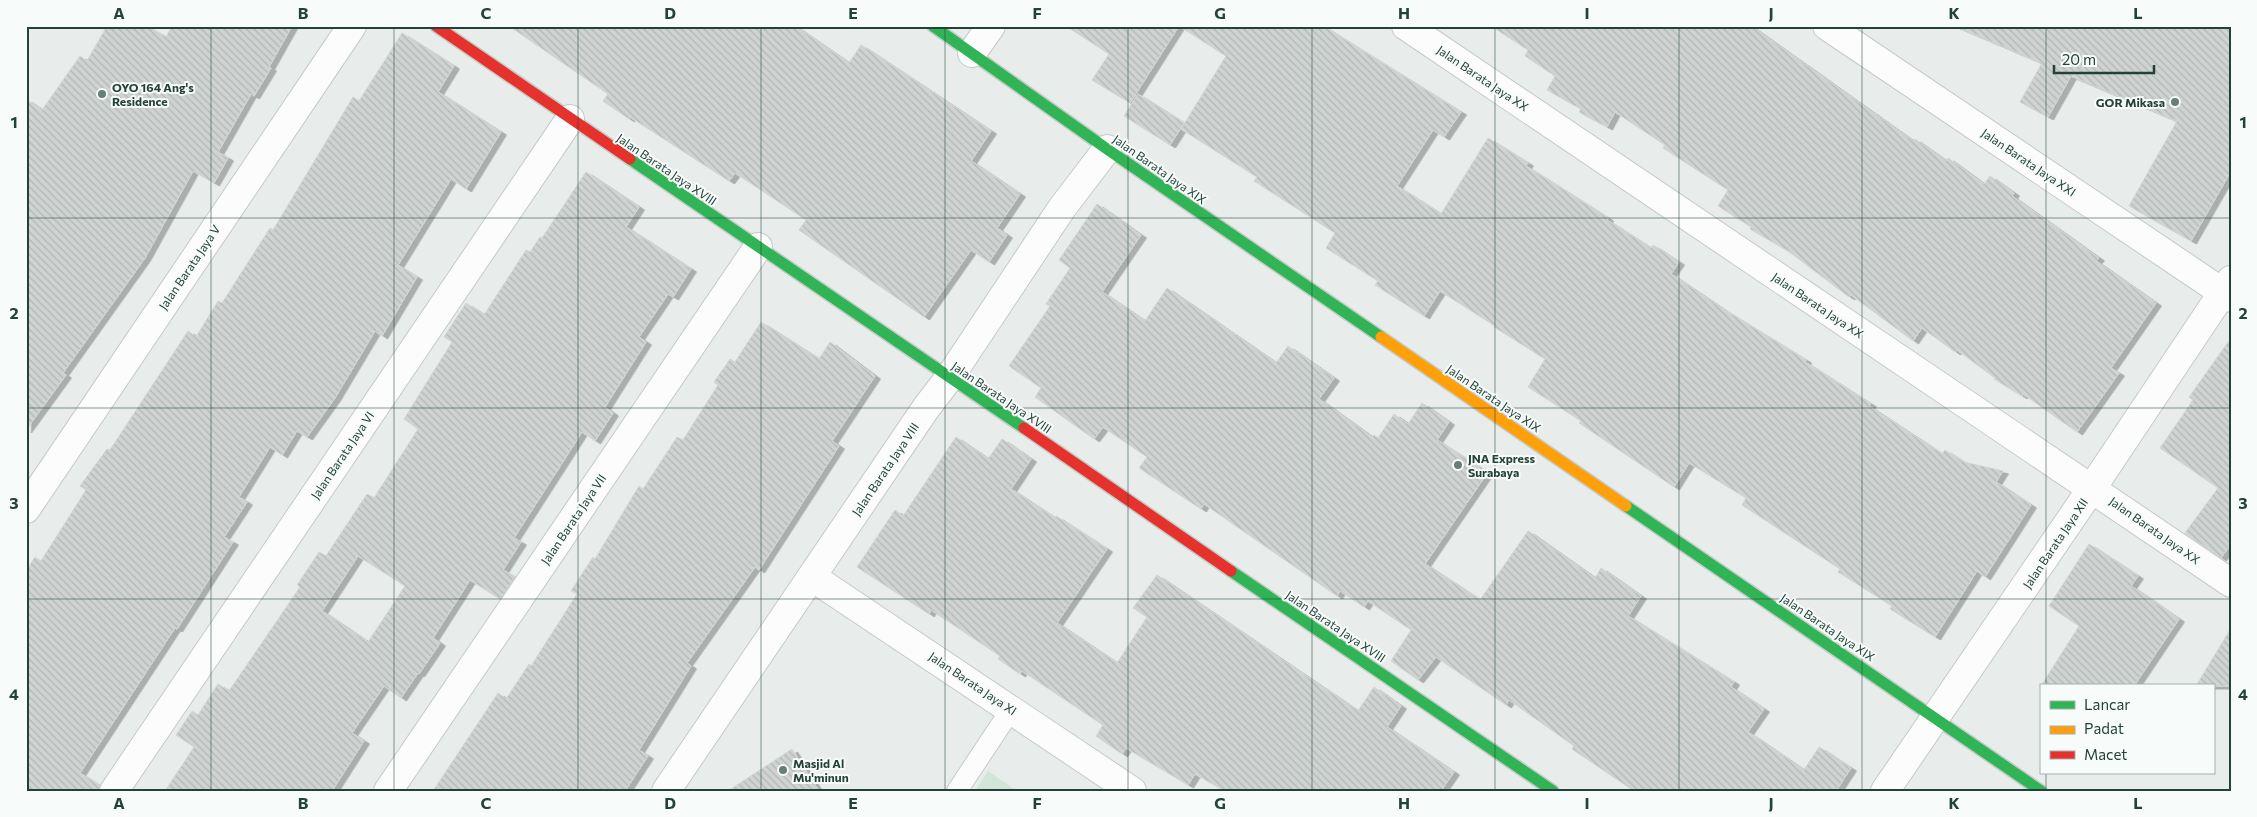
<svg xmlns="http://www.w3.org/2000/svg" width="2257" height="817" viewBox="0 0 2257 817" font-family="Commissioner,sans-serif">
<defs>
<pattern id="building-back-hatch" width="6" height="6" patternUnits="userSpaceOnUse" patternTransform="scale(1.25)"><rect width="6" height="6" fill="#cfd4d2"/><path d="M-1 5l2 2M0 0l6 6M5-1l2 2" fill="none" stroke="#b2b7b5"/></pattern>
<filter id="shadow"><feDropShadow dx="5.5" dy="3" stdDeviation="0" flood-color="#0004"/></filter>
</defs>
<rect width="100%" height="100%" fill="#e8edeb"/>
<!-- grass -->
<polygon fill="#d1e6d8" points="988,771 1017,791 975,791"/>
<!-- building -->
<g fill="url(#building-back-hatch)" stroke="#d1d6d4" fill-rule="evenodd" filter="url(#shadow)">
<polygon points="107,26 147,26 166,37 172,26 292,26 269,67 271,68 254,96 251,94 218,152 228,158 214,183 193,171 145,258 63,373 66,375 26,430 26,99 42,110 80,56 87,61"/>
<polygon points="509,26 795,26 849,63 861,45 991,131 971,161 1020,194 997,228 1007,235 989,262 971,250 924,317 799,230 806,220 735,173 729,181 630,117 629,119 603,101 608,94"/>
<polygon points="1066,26 1179,26 1130,103 1092,80 1109,54"/>
<polygon points="1179,26 1323,26 1461,112 1444,137 1433,130 1397,186 1441,214 1488,138 1528,163 1526,166 1608,218 1607,220 1651,248 1653,245 1679,262 1671,274 1723,309 1806,360 1805,362 1871,404 1869,406 1942,454 1945,450 1964,462 2003,471 1996,482 2031,505 1985,577 1977,571 1935,637 1890,609 1892,606 1838,572 1840,569 1742,505 1746,498 1689,463 1674,487 1579,423 1581,421 1528,387 1545,359 1494,327 1495,326 1440,291 1424,316 1375,285 1378,281 1326,248 1335,233 1254,181 1257,177 1181,129 1226,56"/>
<polygon points="1491,26 1751,26 1913,141 1915,139 1946,161 1948,158 1984,184 1990,176 2014,193 2012,196 2099,258 2096,261 2156,303 2111,368 2119,373 2077,432 2023,394 2022,396 1994,379 1995,378 1957,350 1955,352 1922,328 1913,341 1851,295 1849,297 1788,251 1750,229 1751,227 1718,206 1728,190 1663,148 1665,145 1615,112 1607,127 1579,112 1581,109 1547,90 1555,76 1525,56 1528,50"/>
<polygon points="1955,26 2231,26 2231,171 2191,241 2129,206 2177,121 2071,76 2048,117 2020,102 2042,63"/>
<polygon points="402,33 454,66 438,92 501,132 466,189 451,179 398,265 417,277 382,336 375,331 335,398 307,437 297,431 282,455 270,447 239,497 247,502 224,537 233,542 177,629 175,628 80,773 100,786 99,791 26,791 26,571 35,557 41,561 86,490 80,486 107,449 110,450 188,331 196,337 218,301 222,303 270,228 273,230 353,97 359,101"/>
<polygon points="1138,94 1184,123 1170,145 1124,116"/>
<path d="M586,172l53,35 -13,20 65,42 -18,28 -5,-3 -29,43 7,5 -41,65 8,6 -18,28 -13,-9 -68,106 7,4 -18,28 12,7 -15,22 -30,-19 -37,58 7,5 -21,31 -1,-1 -17,25 -17,-12 -32,47 12,8 -32,50h-167l29,-44 -18,-12 16,-24 6,4 20,-31 11,7 71,-104 -3,-2 22,-33 7,4 41,-62 7,4 44,-69 -14,-10 48,-77 -8,-5 22,-34 18,12 42,-65 4,2 10,-15 2,1zM358,556l47,30 -37,56 -46,-31z"/>
<polygon points="1097,204 1141,235 1102,292 1145,321 1167,288 1276,363 1288,346 1334,378 1319,399 1372,437 1374,435 1378,438 1394,414 1408,424 1422,403 1449,422 1437,440 1480,468 1479,470 1486,475 1425,564 1480,600 1528,531 1595,578 1601,568 1641,596 1628,616 1734,682 1731,687 1764,709 1748,732 1804,770 1819,747 1851,768 1836,791 1634,791 1572,749 1574,746 1509,700 1506,705 1436,657 1418,680 1391,661 1411,630 1368,601 1364,607 1340,591 1337,596 1204,504 1201,509 1139,468 1147,457 1103,427 1094,439 1035,397 1041,388 1009,366 1050,306 1046,304 1070,268 1059,260"/>
<polygon points="761,322 819,359 830,342 875,376 832,441 839,446 759,570 755,567 687,663 691,666 639,750 648,756 625,791 433,791 498,693 506,699 529,664 531,666 577,594 571,591 593,557 595,559 639,486 643,489 677,437 683,440 718,385 714,382 730,359 735,362"/>
<polygon points="2231,338 2231,544 2221,558 2185,533 2218,488 2160,448 2193,400 2189,397"/>
<polygon points="956,437 988,459 1002,439 1031,459 1011,489 1055,518 1056,516 1107,549 1057,623 1117,663 1147,617 1133,608 1157,575 1358,711 1374,687 1401,706 1387,727 1454,772 1441,791 1225,791 1195,774 1188,785 1126,748 1122,754 1096,736 1103,725 1022,671 1020,674 998,659 1000,656 931,610 929,614 857,567 895,510 903,516"/>
<polygon points="2089,544 2138,576 2131,586 2179,619 2134,686 2041,686 2079,626 2049,606"/>
<polygon points="2231,628 2231,686 2196,686"/>
<polygon points="792,749 819,791 728,791"/>
</g>
<g fill="none" stroke-linecap="round" stroke-linejoin="round">
<!-- lane casing -->
<g stroke="#c5cac8" stroke-width="22">
<polyline id="lane" points="957,791 1012,708"/>
</g>
<!-- street casing -->
<g stroke="#c5cac8" stroke-width="30">
<g id="street">
<polyline points="1406,26 2231,583"/>
<polyline points="1827,26 2231,298"/>
<polyline points="972,53 991,26"/>
<polyline points="26,509 352,26"/>
<polyline points="812,577 1132,791"/>
<polyline points="114,791 570,119"/>
<polyline points="388,791 758,247"/>
<polyline points="666,791 926,408 949,378 1062,208 1107,149"/>
<polyline points="1885,791 2092,488 2231,280"/>
</g>
</g>
<!-- fast casing -->
<g stroke="#c3cbc8" stroke-width="14">
<g id="fast">
<polyline points="933,26 1107,149 1381,337"/>
<polyline points="630,159 1024,428"/>
<polyline points="1626,506 2041,791"/>
<polyline points="1231,571 1553,791"/>
</g>
</g>
<!-- slow casing -->
<g stroke="#c3cbc8" stroke-width="14">
<polyline id="slow" points="1381,337 1626,506"/>
</g>
<!-- jam casing -->
<g stroke="#c3cbc8" stroke-width="14">
<g id="jam">
<polyline points="436,26 630,159"/>
<polyline points="1024,428 1231,571"/>
</g>
</g>
<!-- lane -->
<use href="#lane" stroke="#fcfcfc" stroke-width="20"/>
<!-- street -->
<use href="#street" stroke="#fcfcfc" stroke-width="28"/>
<!-- fast -->
<use href="#fast" stroke="#30b455" stroke-width="11"/>
<!-- slow -->
<use href="#slow" stroke="#ff9f0a" stroke-width="11"/>
<!-- jam -->
<use href="#jam" stroke="#e5322d" stroke-width="11"/>
</g>
<!-- grid -->
<path fill="none" stroke="#24423a" stroke-width="1" stroke-opacity="0.55" d="M211,26v765M394,26v765M578,26v765M761,26v765M945,26v765M1128,26v765M1312,26v765M1495,26v765M1679,26v765M1862,26v765M2046,26v660M26,218h2205M26,408h2205M26,599h2205M2046,773v18"/>
<!-- markers -->
<g fill="#697e78" stroke="#f7fbf9" stroke-width="2">
<circle cx="102" cy="94" r="5"/>
<circle cx="2175" cy="102" r="5"/>
<circle cx="1458" cy="465" r="5"/>
<circle cx="783" cy="770" r="5"/>
</g>
<g text-anchor="middle" dominant-baseline="central" stroke-width="4" stroke-linejoin="round" paint-order="stroke">
<!-- street labels -->
<g font-size="12" fill="#24423a" stroke="#f7fbf9">
<text transform="translate(1483 78) rotate(34)">Jalan Barata Jaya XX</text>
<text transform="translate(2029 162) rotate(34)">Jalan Barata Jaya XXI</text>
<text transform="translate(667 169) rotate(34)">Jalan Barata Jaya XVIII</text>
<text transform="translate(1160 169) rotate(35)">Jalan Barata Jaya XIX</text>
<text transform="translate(189 267) rotate(-56)">Jalan Barata Jaya V</text>
<text transform="translate(1818 305) rotate(34)">Jalan Barata Jaya XX</text>
<text transform="translate(1002 397) rotate(34)">Jalan Barata Jaya XVIII</text>
<text transform="translate(1494 398) rotate(34)">Jalan Barata Jaya XIX</text>
<text transform="translate(342 455) rotate(-56)">Jalan Barata Jaya VI</text>
<text transform="translate(885 469) rotate(-56)">Jalan Barata Jaya VIII</text>
<text transform="translate(573 519) rotate(-56)">Jalan Barata Jaya VII</text>
<text transform="translate(2155 530) rotate(35)">Jalan Barata Jaya XX</text>
<text transform="translate(2055 543) rotate(-56)">Jalan Barata Jaya XII</text>
<text transform="translate(1336 626) rotate(34)">Jalan Barata Jaya XVIII</text>
<text transform="translate(1828 627) rotate(34)">Jalan Barata Jaya XIX</text>
<text transform="translate(973 683) rotate(34)">Jalan Barata Jaya XI</text>
</g>
<!-- poi labels -->
<g font-size="12" font-weight="bold" fill="#24423a" stroke="#f7fbf9" text-anchor="start">
<text x="112" y="87">OYO 164 Ang's<tspan x="112" dy="14">Residence</tspan></text>
<text x="2165" y="102" text-anchor="end">GOR Mikasa</text>
<text x="1468" y="458">JNA Express<tspan x="1468" dy="14">Surabaya</tspan></text>
<text x="793" y="763">Masjid Al<tspan x="793" dy="14">Mu'minun</tspan></text>
</g>
</g>
<!-- border -->
<rect width="2257" height="817" fill="none" stroke="#f7fbf9" stroke-width="55"/>
<!-- legend -->
<rect x="2040" y="684" width="175" height="90" fill="#f7fbf9" stroke="#a3b1ad"/>
<rect x="2050" y="701" width="25" height="8" fill="#30b455" stroke="#a3b1ad"/>
<text x="2084" y="710" font-size="15" fill="#24423a">Lancar</text>
<rect x="2050" y="726" width="25" height="8" fill="#ff9f0a" stroke="#a3b1ad"/>
<text x="2084" y="734" font-size="15" fill="#24423a">Padat</text>
<rect x="2050" y="751" width="25" height="8" fill="#e5322d" stroke="#a3b1ad"/>
<text x="2084" y="760" font-size="15" fill="#24423a">Macet</text>
<!-- scale -->
<path d="M2054 65v8h100v-8" fill="none" stroke="#24423a" stroke-width="2.5"/>
<text x="2062" y="65" font-size="15" fill="#24423a" stroke="#f7fbf9" stroke-width="4" paint-order="stroke">20 m</text>
<rect x="28" y="28" width="2202" height="762" fill="none" stroke="#24423a" stroke-width="2"/>
<g font-size="16" text-anchor="middle" font-weight="bold" fill="#24423a">
<text x="119" y="19">A</text>
<text x="303" y="19">B</text>
<text x="486" y="19">C</text>
<text x="670" y="19">D</text>
<text x="853" y="19">E</text>
<text x="1037" y="19">F</text>
<text x="1220" y="19">G</text>
<text x="1404" y="19">H</text>
<text x="1587" y="19">I</text>
<text x="1771" y="19">J</text>
<text x="1954" y="19">K</text>
<text x="2138" y="19">L</text>
<text x="14" y="128">1</text>
<text x="2243" y="128">1</text>
<text x="14" y="319">2</text>
<text x="2243" y="319">2</text>
<text x="14" y="509">3</text>
<text x="2243" y="509">3</text>
<text x="14" y="700">4</text>
<text x="2243" y="700">4</text>
<text x="119" y="809">A</text>
<text x="303" y="809">B</text>
<text x="486" y="809">C</text>
<text x="670" y="809">D</text>
<text x="853" y="809">E</text>
<text x="1037" y="809">F</text>
<text x="1220" y="809">G</text>
<text x="1404" y="809">H</text>
<text x="1587" y="809">I</text>
<text x="1771" y="809">J</text>
<text x="1954" y="809">K</text>
<text x="2138" y="809">L</text>
</g>
</svg>
